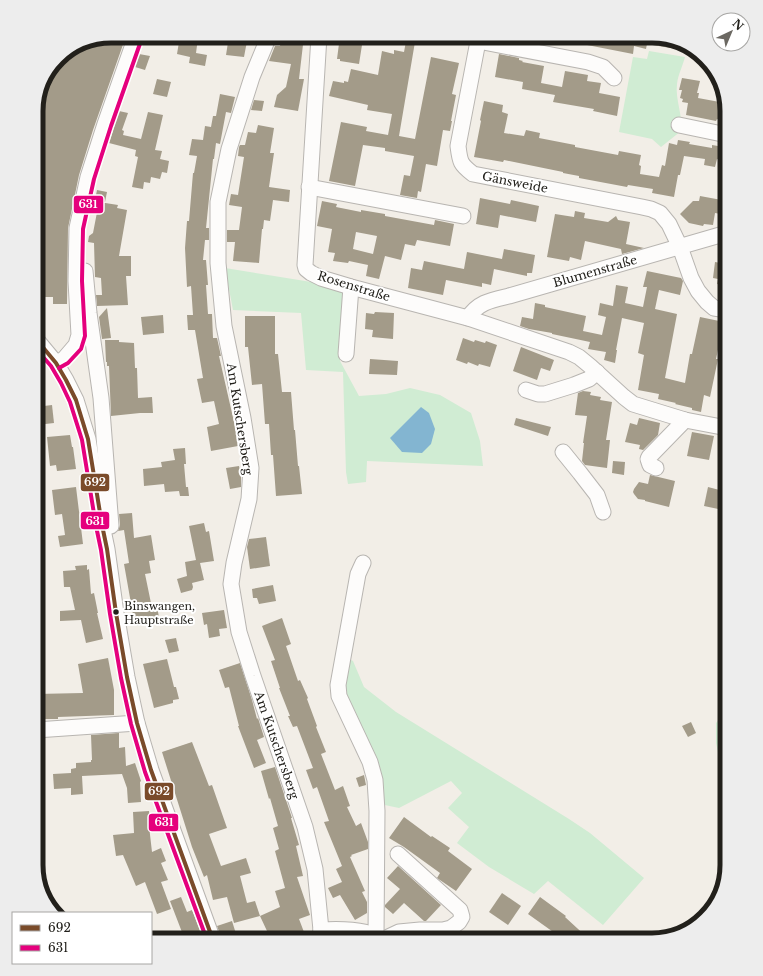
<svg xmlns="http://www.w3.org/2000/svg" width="763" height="976" viewBox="0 0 763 976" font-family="'Libre Baskerville',serif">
<rect width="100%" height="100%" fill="#f2eee7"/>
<!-- green -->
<g fill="#d0ecd3">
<path d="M649,51l36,6c-2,8 -7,18 -8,27 -2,15 6,31 4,47l-20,16 -9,-8 -33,-7 14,-75 14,2z"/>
<polygon points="225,268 336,286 343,293 340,361 359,396 386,394 410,388 440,395 471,413 480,441 483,466 367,461 366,482 348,484 346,472 343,372 306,370 301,313 233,310"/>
<polygon points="351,660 353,661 364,687 396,712 569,819 590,833 644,878 603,925 548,881 534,894 489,867 457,843 469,827 448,808 462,793 451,781 399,808 380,804 340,694 348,663"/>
<polygon points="720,718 727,718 727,772 720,761 716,743 716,723"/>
</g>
<!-- water -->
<polygon fill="#83b5d1" points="421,407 429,413 435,429 431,444 422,453 402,452 390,438"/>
<!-- building -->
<g fill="#a39b89" fill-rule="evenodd">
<polygon points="111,36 126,36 93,130 79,175 68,228 67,304 53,304 53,297 36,297 36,106 44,78 61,55"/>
<polygon points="180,36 188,36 198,38 196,53 207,55 205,66 189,63 190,57 177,54"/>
<polygon points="229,36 248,36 244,57 226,55"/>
<polygon points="282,36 304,36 299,79 304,79 298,111 274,107 277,95 286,87 291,64 269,61 275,46 280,46"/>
<polygon points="340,36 356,36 354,44 362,45 359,64 340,61 340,59 337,59"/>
<polygon points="407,36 416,36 399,136 415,139 431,57 459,63 452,94 456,95 451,121 452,121 450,131 443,130 437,166 426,164 421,192 418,191 417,198 400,195 404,175 410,176 414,156 385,151 385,148 363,145 355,186 329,181 341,122 367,127 366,131 388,135 392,114 367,110 368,105 329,96 333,81 344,83 344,81 348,82 351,69 378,75 382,51 394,54 394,50 404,52"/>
<polygon points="584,36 657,36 683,44 682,50 647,44 646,49 634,46 633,54 582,44"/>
<polygon points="139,54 150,56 145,70 135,67"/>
<polygon points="499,54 519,58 519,60 523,61 522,62 544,66 541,83 562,87 565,71 588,75 587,81 601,83 599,93 620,97 617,116 593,111 594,109 553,102 555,95 522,89 523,82 495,77"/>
<polygon points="682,78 700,81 697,93 699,93 698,98 725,103 727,111 727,121 717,119 716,121 686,115 688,103 682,102 683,99 680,98 682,90 679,90"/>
<polygon points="157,79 171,82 167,97 153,94"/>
<polygon points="220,94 235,97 231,113 226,112 220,144 216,143 214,159 213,159 206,228 209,228 209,240 205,240 203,260 206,260 208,285 206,285 208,314 212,314 213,338 217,338 221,356 219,356 234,422 234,421 238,446 211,451 207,427 219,424 214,401 202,403 197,379 203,378 195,330 188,330 187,315 193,315 191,286 187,287 185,248 187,221 189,221 193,173 194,173 197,156 189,155 192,139 203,140 205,126 211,127 213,116 216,116"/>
<polygon points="254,100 264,101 262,111 251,110"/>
<polygon points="484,101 503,105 502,112 508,114 504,133 524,136 526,130 540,133 539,138 575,145 575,147 618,155 619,151 641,155 639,165 641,166 640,174 659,177 662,165 665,166 669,143 677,145 678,140 690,142 689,144 712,148 712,145 724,147 721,160 717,159 715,167 704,165 705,159 684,156 680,175 678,175 674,197 652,193 653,189 628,185 627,187 579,178 579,176 563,173 563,172 504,160 503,162 474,157 481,121 480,120"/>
<polygon points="119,111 128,113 122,130 124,131 123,135 141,139 148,112 163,115 155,150 162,151 160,159 169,161 167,173 162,172 160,179 151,177 150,183 144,182 143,189 132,187 138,157 135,156 136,150 109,143"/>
<polygon points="258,125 274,128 270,153 274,153 269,187 290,190 289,202 273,200 270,221 264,220 263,229 262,229 259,263 233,261 235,242 227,242 227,230 239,230 242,207 229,205 231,194 238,195 244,157 238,156 239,147 240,145 245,145 248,132 256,133"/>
<polygon points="97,190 107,192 105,202 95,200"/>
<polygon points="700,196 727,201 727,215 715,213 713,225 704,224 703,226 689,223 680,214 693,201 699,201"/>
<polygon points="480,198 510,204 511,200 539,206 536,222 500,215 498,228 476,224"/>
<path d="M322,201l15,3 -1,3 25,5v-2l24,4v2l49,9 1,-5 19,4 -4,22 -33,-6 -2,6 -10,-2 -4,16 -16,-4 -6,23 -13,-3 2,-11 -19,-4 -1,2 -15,-2 2,-8 -7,-1 4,-23 -15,-3zM356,232l21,4 -4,18 -20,-5z"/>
<polygon points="99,202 118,205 117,208 127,210 119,256 131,256 131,276 126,276 128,305 97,306 96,295 102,295 101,278 95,277 94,243 88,242 89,236 93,233"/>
<polygon points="575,211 585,213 584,218 608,222 616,216 618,220 630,222 626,244 644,248 622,254 621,249 585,241 581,260 570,257 569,261 547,257 555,214 574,217"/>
<polygon points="504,249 535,255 532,273 527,273 527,276 494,269 491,285 482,283 482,287 446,280 443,295 408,288 411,268 422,270 424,261 464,269 467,252 502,259"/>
<polygon points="722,258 727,258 727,286 717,284 718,279 713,278 715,262 721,263"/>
<polygon points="647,271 681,278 683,281 680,295 659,290 655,309 677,314 665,378 685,383 690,354 692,354 700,317 724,322 716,359 718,359 710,397 704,395 701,412 692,410 692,408 675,404 676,403 658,399 659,394 638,390 644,355 638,353 644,323 622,318 616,350 617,350 615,363 604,360 606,352 588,349 590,342 552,334 552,333 529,329 520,326 522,317 533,319 535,303 545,305 545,307 586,316 583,331 602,335 606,317 598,315 600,303 613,306 616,285 628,287 625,303 643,307 647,287 643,287"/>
<polygon points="107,308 111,338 102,339 99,317"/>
<polygon points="375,312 394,313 393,339 372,337 373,330 365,329 366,313 374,314"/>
<polygon points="163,315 164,333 143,335 141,317"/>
<polygon points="245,316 275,316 275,354 278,354 282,392 291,392 294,430 295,430 298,466 299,466 302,494 276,496 273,455 271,455 269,424 265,424 262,384 252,385 248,347 245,347"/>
<polygon points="463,338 474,342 475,340 485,343 486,341 497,345 490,367 479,364 478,366 468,362 467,364 456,360"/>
<polygon points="105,340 119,340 119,342 134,343 135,368 137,368 138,398 152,397 153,413 140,413 111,416 109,366 107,366 107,362 106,362"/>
<polygon points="521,347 554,360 550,371 541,368 537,380 513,371"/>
<polygon points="370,359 398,361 397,375 369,374"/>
<polygon points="583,391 591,392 590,395 601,397 600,400 612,402 606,440 610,440 607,468 585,465 582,461 584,443 583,443 587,416 575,415 578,393"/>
<polygon points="52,405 54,423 37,425 36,407"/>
<polygon points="516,418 551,427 548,436 514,425"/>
<polygon points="639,418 660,423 658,435 643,450 639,449 640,445 625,442 630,423 637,425"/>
<polygon points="692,432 714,436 709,460 687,456"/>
<polygon points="70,435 72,447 73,447 76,469 57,471 56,465 50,466 47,437"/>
<polygon points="185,448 186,464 184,464 186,487 188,487 189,496 180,496 179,491 165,492 164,484 144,486 143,469 162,467 161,462 175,460 173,449"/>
<polygon points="613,461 625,462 624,475 612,473"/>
<polygon points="239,466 241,477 241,487 230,489 226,468"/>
<polygon points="650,475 675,481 669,507 645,501 645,500 638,499 634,494 633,492 634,489 639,482 648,484"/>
<polygon points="76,487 83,544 60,547 58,536 65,535 62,514 55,515 52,490"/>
<polygon points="708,487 727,492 723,510 704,506"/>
<polygon points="132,513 134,538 151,535 155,560 149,561 151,573 145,574 152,608 157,607 160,622 135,626 124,564 129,563 124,530 118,531 120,525 119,514"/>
<polygon points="204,523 206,532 209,531 214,561 200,563 204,580 192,583 193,587 192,590 181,593 177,579 187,576 185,562 196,560 189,526"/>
<polygon points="266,537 270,566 250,569 247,547 249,539"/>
<polygon points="87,565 87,570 89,569 91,594 94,593 98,613 97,613 103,639 86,643 81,620 60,621 60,611 75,610 70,587 64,587 63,571 76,570 75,566"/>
<polygon points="273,585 276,601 259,604 257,598 253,598 252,589"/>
<polygon points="224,610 227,628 219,629 220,636 209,638 207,624 204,625 202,613"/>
<polygon points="282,618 291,644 286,646 298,681 300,680 308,698 307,699 317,726 316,727 326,752 321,754 335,790 343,786 350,806 347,807 356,826 361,823 368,842 368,849 351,855 352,856 350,857 365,891 362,892 367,902 367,913 355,920 340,895 333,898 328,888 342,882 336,869 342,866 324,822 329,821 317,787 313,789 306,770 313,768 297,726 293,727 288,716 290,716 279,688 280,688 271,661 275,660 262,626"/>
<polygon points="176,638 179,651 169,653 165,640"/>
<polygon points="108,658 114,690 114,715 58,717 58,719 36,719 36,694 83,693 78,664"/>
<polygon points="167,659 174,687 176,687 179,699 173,700 173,703 154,708 143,664"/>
<polygon points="240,663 252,700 257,719 258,718 264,737 257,740 266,763 254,768 238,726 239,726 229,687 225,688 219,670"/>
<polygon points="691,722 696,733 688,737 682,726"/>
<polygon points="119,733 119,748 125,747 126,766 135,763 141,781 140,782 141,802 128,803 127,788 122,774 82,776 83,794 71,795 71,788 54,789 53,774 71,773 71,769 76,768 76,763 91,762 91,760 92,760 91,735"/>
<polygon points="192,742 209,786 212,785 227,828 209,834 221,866 246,858 251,873 240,876 247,903 255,901 260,916 234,923 227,897 213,900 207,875 204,877 192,847 162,752"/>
<polygon points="275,767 292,818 291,818 299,845 296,846 303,876 297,877 310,915 299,919 307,940 254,940 267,931 260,916 280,907 275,891 285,888 275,851 279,849 273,828 278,826 270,798 269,799 261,771"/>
<polygon points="364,775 366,785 359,787 356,778"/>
<polygon points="149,811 150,826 149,826 152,852 161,848 166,861 161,863 168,880 161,882 171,909 157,914 145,882 136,886 123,855 116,856 113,835 134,833 133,812"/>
<polygon points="404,817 431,837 432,836 450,848 448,851 472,869 456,891 437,878 440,873 404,847 389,838"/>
<polygon points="398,866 441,905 426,921 424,921 404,903 393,914 385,907 385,905 400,889 387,878"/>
<polygon points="502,893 521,906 508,925 489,912"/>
<polygon points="181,897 187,912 192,910 202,935 190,940 185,940 170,901"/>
<polygon points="540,897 566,916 565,917 590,940 550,940 556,934 528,914"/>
<polygon points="232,921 238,940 222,940 217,926"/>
</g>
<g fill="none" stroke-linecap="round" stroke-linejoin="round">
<!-- minor casing -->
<g stroke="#b8b5b1" stroke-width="17">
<g id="minor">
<polyline points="269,36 252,77 229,149 218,202 218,263 224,326 243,418 251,468 249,499 234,563 231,584 239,632 253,676 305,827 315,869 321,930 320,940"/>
<polyline points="319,36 305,265 306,269 311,273 321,278 351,287 468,318 569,352 579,357 590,366 624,397 633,404 685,420 727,428"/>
<path d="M479,36l-21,110c2,16 2,18 15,28l169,33 9,2 9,4 9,11 11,23 11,31 7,13 9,11 7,6 13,2"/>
<polyline points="478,41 588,62 603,67 614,78"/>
<polyline points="679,125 727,135"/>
<polyline points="309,187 463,216"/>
<polyline points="85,271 89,313 101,398 111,526"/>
<path d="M468,318c10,-16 24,-18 41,-22l218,-63"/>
<polyline points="36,339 56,363 66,380 76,400 88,439 102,525 107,549 116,613 127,677 137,723 151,770 213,940"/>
<polyline points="346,354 351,287"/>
<polyline points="56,363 64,359 76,345 79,335 76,281 77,228 88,177 105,124 136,36"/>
<polyline points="526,390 538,394 545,394 574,385 589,379 597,372"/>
<polyline points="563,452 580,473 597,495 603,512"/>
<polyline points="656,468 650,465 648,459 649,457 685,420"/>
<polyline points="363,563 358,574 338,685 339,696 370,762 375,780 377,811 376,935"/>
<polyline points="36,730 137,723"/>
<path d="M321,930c17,-1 48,-1 62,10"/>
<polyline points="382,940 399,932 420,930 443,930 451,928 459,922 462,917 460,910 398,854"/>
</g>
</g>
<!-- minor -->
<use href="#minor" stroke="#fdfcfb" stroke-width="15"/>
<!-- bus-1 casing -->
<g stroke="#fff" stroke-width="7">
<polyline id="bus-1" points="36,339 56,363 66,380 76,400 88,439 102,525 107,549 116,613 127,677 137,723 151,770 213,940"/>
</g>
<!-- bus-2 casing -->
<g stroke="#fff" stroke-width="7">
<g id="bus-2">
<polyline points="36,349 51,366 61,383 70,402 82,440 96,526 101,550 110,614 121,678 131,724 145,772 207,940"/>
<polyline points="59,368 68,363 81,349 85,336 82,281 83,229 94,179 111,126 142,38"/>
</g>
</g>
<!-- bus-1 -->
<use href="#bus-1" stroke="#7a4b2a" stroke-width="4"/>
<!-- bus-2 -->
<use href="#bus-2" stroke="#e5007d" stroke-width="4"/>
</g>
<!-- markers -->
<circle fill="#22201b" stroke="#fff" stroke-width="1.5" cx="116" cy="612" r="3.5"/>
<g text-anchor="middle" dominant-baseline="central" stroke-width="4" stroke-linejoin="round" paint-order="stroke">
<!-- bus labels -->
<g font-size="11" fill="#22201b" stroke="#fff" text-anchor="start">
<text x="124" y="606">Binswangen,<tspan x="124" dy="14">Hauptstraße</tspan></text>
</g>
<!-- street labels -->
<g font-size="12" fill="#22201b" stroke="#fff">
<text transform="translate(515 182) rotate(11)">Gänsweide</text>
<text transform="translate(595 271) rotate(-16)">Blumenstraße</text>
<text transform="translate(354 286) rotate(17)">Rosenstraße</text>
<text transform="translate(240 419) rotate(81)">Am Kutschersberg</text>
<text transform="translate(277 745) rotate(71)">Am Kutschersberg</text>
</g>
</g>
<!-- crop -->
<path d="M0 0H763V976H0ZM111 43H652A68 68 0 0 1 720 111V865A68 68 0 0 1 652 933H111A68 68 0 0 1 43 865V111A68 68 0 0 1 111 43Z" fill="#ededed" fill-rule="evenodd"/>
<path fill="none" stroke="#22201b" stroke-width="5" d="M111 43H652A68 68 0 0 1 720 111V865A68 68 0 0 1 652 933H111A68 68 0 0 1 43 865V111A68 68 0 0 1 111 43Z"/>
<g stroke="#fff" stroke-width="1.5">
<rect x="73" y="195" width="31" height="19" rx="4" fill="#e5007d"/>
<rect x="80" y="473" width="30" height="19" rx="4" fill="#7a4b2a"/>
<rect x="80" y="511" width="30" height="19" rx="4" fill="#e5007d"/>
<rect x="144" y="782" width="30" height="19" rx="4" fill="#7a4b2a"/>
<rect x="148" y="813" width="31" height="19" rx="4" fill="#e5007d"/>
</g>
<g font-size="11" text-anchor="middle" font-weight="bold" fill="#fff">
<text x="88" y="208">631</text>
<text x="95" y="486">692</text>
<text x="95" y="525">631</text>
<text x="159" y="795">692</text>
<text x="164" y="826">631</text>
</g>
<!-- legend -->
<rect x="12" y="912" width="140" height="52" fill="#ffffff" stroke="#a7a6a4"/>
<rect x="20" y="925" width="20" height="6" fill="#7a4b2a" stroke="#a7a6a4"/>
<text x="48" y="932" font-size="12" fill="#22201b">692</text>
<rect x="20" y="945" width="20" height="6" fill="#e5007d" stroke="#a7a6a4"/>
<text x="48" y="952" font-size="12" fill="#22201b">631</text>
<!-- north arrow -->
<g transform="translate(731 32) rotate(44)"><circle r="19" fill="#ffffff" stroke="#a7a6a4"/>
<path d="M0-3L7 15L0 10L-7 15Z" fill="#6b6862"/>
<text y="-6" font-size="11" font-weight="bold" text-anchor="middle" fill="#22201b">N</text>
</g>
</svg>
